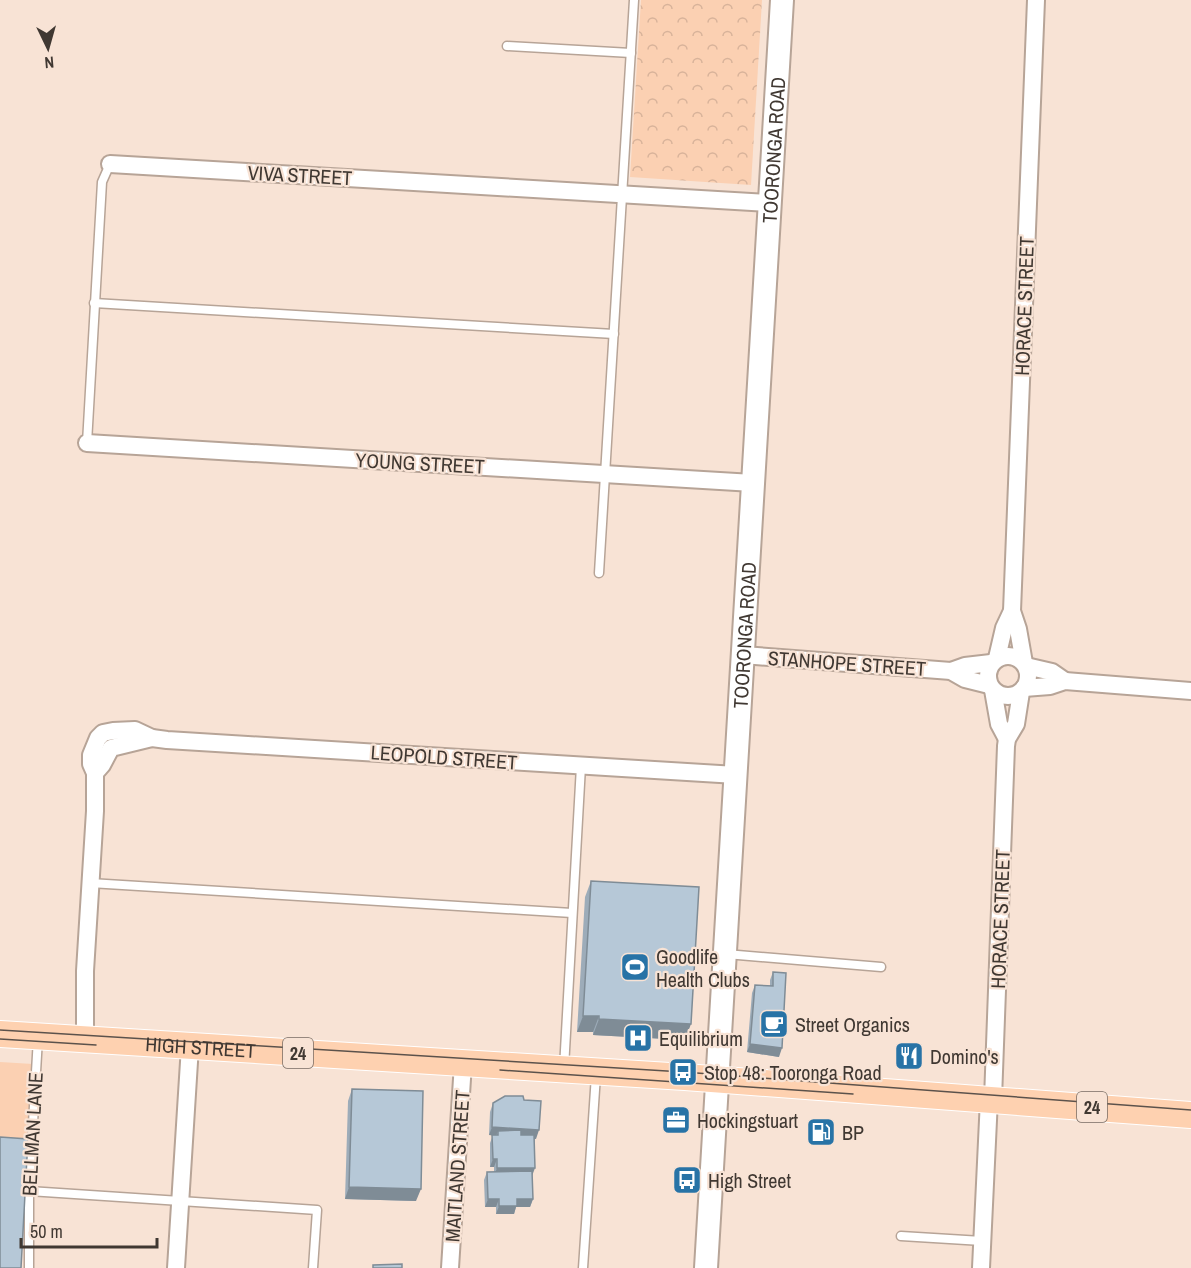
<svg xmlns="http://www.w3.org/2000/svg" width="1191" height="1268" viewBox="0 0 1191 1268" font-family="'Archivo Narrow',sans-serif">
<defs>
<pattern id="forest-crowns" width="20" height="18" patternUnits="userSpaceOnUse" patternTransform="scale(1.5)"><rect width="20" height="18" fill="#fbd0b2"/><path d="M2 6a3 3 0 1 1 6 0M12 15a3 3 0 1 1 6 0" fill="none" stroke="#d8b39a"/></pattern>
</defs>
<rect width="100%" height="100%" fill="#f8e3d5"/>
<!-- forest -->
<polygon fill="url(#forest-crowns)" points="641,0 762,0 751,185 630,177"/>
<!-- garden -->
<polygon fill="#fbd0b2" points="0,1062 33,1064 19,1268 0,1268"/>
<g fill="none" stroke-linecap="round" stroke-linejoin="round">
<!-- lane casing -->
<g stroke="#b7a497" stroke-width="11">
<g id="lane">
<polyline points="507,46 631,53"/>
<polyline points="94,303 614,334"/>
<polyline points="87,443 102,182 110,164"/>
<polyline points="599,573 634,0"/>
<polyline points="90,883 572,913"/>
<polyline points="726,954 881,967"/>
<polyline points="564,1068 581,766"/>
<polyline points="29,1191 317,1210 313,1268"/>
<polyline points="901,1236 982,1241"/>
<polyline points="29,1268 29,1191 38,1038"/>
<polyline points="583,1268 596,1075"/>
</g>
</g>
<!-- street casing -->
<g stroke="#b7a497" stroke-width="20">
<g id="street">
<polyline points="110,164 770,203"/>
<polyline points="87,443 753,483"/>
<polyline points="743,655 951,671 965,679 989,685"/>
<circle cx="1008" cy="676" r="20"/>
<polyline points="997,658 1004,628 1012,611"/>
<polyline points="1024,663 1018,629 1012,611 1036,0"/>
<polyline points="1026,666 1052,672 1065,681"/>
<polyline points="951,671 965,666 991,663"/>
<polyline points="1024,688 1050,686 1065,681 1191,691"/>
<polyline points="993,690 999,724 1007,739"/>
<polyline points="95,773 102,765 111,748 152,738"/>
<polyline points="85,1040 85,971 95,811 95,773 91,764 91,755 98,738 103,733 113,731 135,730 152,738 167,740 736,775"/>
<polyline points="993,1099 1006,746 1007,739 1016,724 1021,692"/>
<polyline points="176,1268 190,1046"/>
<polyline points="450,1268 463,1063"/>
<polyline points="981,1268 989,1099"/>
</g>
</g>
<!-- secondary casing -->
<g stroke="#b7a497" stroke-width="26">
<g id="secondary">
<path id="s1" d="M706,1268l76,-1268"/>
</g>
</g>
<!-- primary casing -->
<g stroke="#fff" stroke-width="28">
<g id="primary">
<path id="s2" d="M0,1034l685,43 506,38"/>
</g>
</g>
<!-- lane -->
<use href="#lane" stroke="#fff" stroke-width="8"/>
<!-- street -->
<use href="#street" stroke="#fff" stroke-width="16"/>
<!-- secondary -->
<use href="#secondary" stroke="#fff" stroke-width="22"/>
<!-- primary -->
<use href="#primary" stroke="#fed1b0" stroke-width="26"/>
<!-- tram -->
<g stroke="#5c524b" stroke-width="1.5">
<polyline points="0,1030 683,1072 1191,1110"/>
<polyline points="0,1039 96,1045"/>
<polyline points="500,1070 853,1094"/>
</g>
</g>
<!-- wall -->
<g fill="#9dacb9">
<polygon points="591,881 685,1040 593,1035 593,1032 577,1032 585,897"/>
<polygon points="773,972 779,1057 747,1052 752,993 755,985 770,986 770,980"/>
<polygon points="352,1089 416,1201 345,1199 348,1101"/>
<polygon points="493,1103 536,1139 535,1138 532,1175 533,1199 530,1207 516,1207 514,1214 496,1214 496,1207 485,1207 484,1180 487,1172 494,1172 494,1167 490,1167 490,1143 493,1135 489,1135 490,1112"/>
</g>
<!-- shaded-wall -->
<g fill="#7f8c96">
<polygon points="583,1016 599,1016 593,1032 577,1032"/>
<polygon points="599,1019 691,1024 685,1040 593,1035"/>
<polygon points="750,1044 782,1048 779,1057 747,1052"/>
<polygon points="492,1127 539,1130 536,1139 498,1136 498,1131 496,1136 489,1135"/>
<polygon points="493,1159 497,1159 494,1167 490,1167"/>
<polygon points="497,1168 535,1168 532,1176 494,1176"/>
<polygon points="349,1187 421,1189 416,1201 345,1199"/>
<polygon points="488,1199 499,1199 496,1207 485,1207"/>
<polygon points="517,1199 533,1199 530,1207 516,1207 514,1214 496,1214 499,1206"/>
</g>
<!-- building -->
<g fill="#b6c8d7" stroke="#7f8c96" stroke-width="1.5">
<polygon points="591,881 699,887 691,1024 599,1019 599,1016 583,1016"/>
<polygon points="773,972 786,973 782,1048 750,1044 755,985 773,986"/>
<polygon points="352,1089 423,1091 421,1189 349,1187"/>
<polygon points="505,1096 523,1096 524,1100 541,1101 539,1130 492,1127 493,1103"/>
<polygon points="521,1130 521,1135 534,1135 535,1168 497,1168 497,1159 493,1159 492,1135 498,1135 498,1131"/>
<polygon points="0,1137 28,1139 21,1268 0,1268"/>
<polygon points="532,1171 533,1199 517,1199 517,1206 499,1206 499,1199 488,1199 487,1172"/>
<polygon points="402,1264 402,1268 373,1268 373,1265"/>
</g>
<!-- icons -->
<defs>
<g id="stadium-square" transform="scale(1.5)"><rect x="-9" y="-9" width="18" height="18" rx="4" fill="#2873a6" stroke="#f8e3d5"/><path d="M0-5a6.5 5 0 1 0 0 10a6.5 5 0 1 0 0-10ZM-3.5-1.8h7v3.6h-7Z" fill="#fff"/></g>
<g id="cafe-square" transform="scale(1.5)"><rect x="-9" y="-9" width="18" height="18" rx="4" fill="#2873a6" stroke="#f8e3d5"/><path d="M-5.5-4.5H6V0H3Q3 3.5 0 3.5H-2.5Q-5.5 3.5-5.5 0ZM3-3.2v2h1.7v-2ZM-6 4.5H4V6H-6Z" fill="#fff"/></g>
<g id="hospital-square" transform="scale(1.5)"><rect x="-9" y="-9" width="18" height="18" rx="4" fill="#2873a6" stroke="#f8e3d5"/><path d="M-5-5h3v3.5h4V-5h3V5h-3V1.5h-4V5h-3Z" fill="#fff"/></g>
<g id="restaurant-square" transform="scale(1.5)"><rect x="-9" y="-9" width="18" height="18" rx="4" fill="#2873a6" stroke="#f8e3d5"/><path d="M-5-6h1v4h1v-4h1v4h1v-4h1v5L-1.5 .5V6h-2V.5L-5-1ZM5-6V6H3V1.5H1.5Q1.5-4 5-6Z" fill="#fff"/></g>
<g id="bus-square" transform="scale(1.5)"><rect x="-9" y="-9" width="18" height="18" rx="4" fill="#2873a6" stroke="#f8e3d5"/><path d="M-5-6H5V4H4V6H2V4H-2V6H-4V4H-5ZM-3.5-4V0h7V-4ZM-3.5 1.2v1.5H-2V1.2ZM2 1.2v1.5H3.5V1.2Z" fill="#fff"/></g>
<g id="office-square" transform="scale(1.5)"><rect x="-9" y="-9" width="18" height="18" rx="4" fill="#2873a6" stroke="#f8e3d5"/><path d="M-6-3h4V-5.5h4V-3h4V5H-6ZM-1-4.5V-3h2v-1.5ZM-6 0V1H6V0Z" fill="#fff"/></g>
<g id="fuel-square" transform="scale(1.5)"><rect x="-9" y="-9" width="18" height="18" rx="4" fill="#2873a6" stroke="#f8e3d5"/><path d="M-5.5-6h7V0h2V4h1.3V-2.5L3-4.5l.8-.8L6-3V5H2.5V1h-1V6h-7ZM-4.2-4.7v3.2H.2V-4.7Z" fill="#fff"/></g>
</defs>
<g fill-rule="evenodd">
<use href="#stadium-square" x="635" y="967"/>
<use href="#cafe-square" x="774" y="1024"/>
<use href="#hospital-square" x="638" y="1038"/>
<use href="#restaurant-square" x="909" y="1056"/>
<use href="#bus-square" x="683" y="1072"/>
<use href="#office-square" x="676" y="1120"/>
<use href="#fuel-square" x="821" y="1132"/>
<use href="#bus-square" x="687" y="1180"/>
</g>
<g text-anchor="middle" dominant-baseline="central" stroke-width="4.5" stroke-linejoin="round" paint-order="stroke">
<!-- shield labels -->
<g fill="#f8e3d5" stroke="#776b63" stroke-width="1.5">
<rect x="283" y="1038" width="30" height="30" rx="4.5"/>
<rect x="1077" y="1092" width="30" height="30" rx="4.5"/>
</g>
<g font-size="18" font-weight="bold" fill="#403832">
<text x="298" y="1053">24</text>
<text x="1092" y="1107">24</text>
</g>
<!-- street labels -->
<g font-size="20" fill="#403832" stroke="#f8e3d5">
<text stroke="none"><textPath href="#s1" startOffset="1120">TOORONGA ROAD</textPath></text>
<text transform="translate(300 175) rotate(3)">VIVA STREET</text>
<text transform="translate(1024 306) rotate(-88)">HORACE STREET</text>
<text transform="translate(420 463) rotate(3)">YOUNG STREET</text>
<text stroke="none"><textPath href="#s1" startOffset="634">TOORONGA ROAD</textPath></text>
<text transform="translate(847 663) rotate(4)">STANHOPE STREET</text>
<text transform="translate(444 757) rotate(4)">LEOPOLD STREET</text>
<text transform="translate(1000 919) rotate(-88)">HORACE STREET</text>
<text stroke="none"><textPath href="#s2" startOffset="201">HIGH STREET</textPath></text>
<text transform="translate(32 1134) rotate(-87)">BELLMAN LANE</text>
<text transform="translate(457 1166) rotate(-86)">MAITLAND STREET</text>
</g>
<!-- poi labels -->
<g font-size="20" fill="#403832" stroke="#f8e3d5" text-anchor="start">
<text x="656" y="956">Goodlife<tspan x="656" dy="23">Health Clubs</tspan></text>
<text x="795" y="1024">Street Organics</text>
<text x="659" y="1038">Equilibrium</text>
<text x="930" y="1056">Domino's</text>
<text x="704" y="1072">Stop 48: Tooronga Road</text>
<text x="697" y="1120">Hockingstuart</text>
<text x="842" y="1132">BP</text>
<text x="708" y="1180">High Street</text>
</g>
</g>
<!-- north arrow -->
<g transform="translate(48 48) rotate(175)" stroke="#f8e3d5" stroke-width="4.5" paint-order="stroke">
<path d="M0-4.5L10 22L0 15L-10 22Z" fill="#403832"/>
<text y="-9" font-size="16" font-weight="bold" text-anchor="middle" fill="#403832">N</text>
</g>
<!-- scale -->
<path d="M21 1238v9h136v-9" fill="none" stroke="#403832" stroke-width="3"/>
<text x="30" y="1238" font-size="18" fill="#403832" stroke="#f8e3d5" stroke-width="4.5" paint-order="stroke">50 m</text>
</svg>
